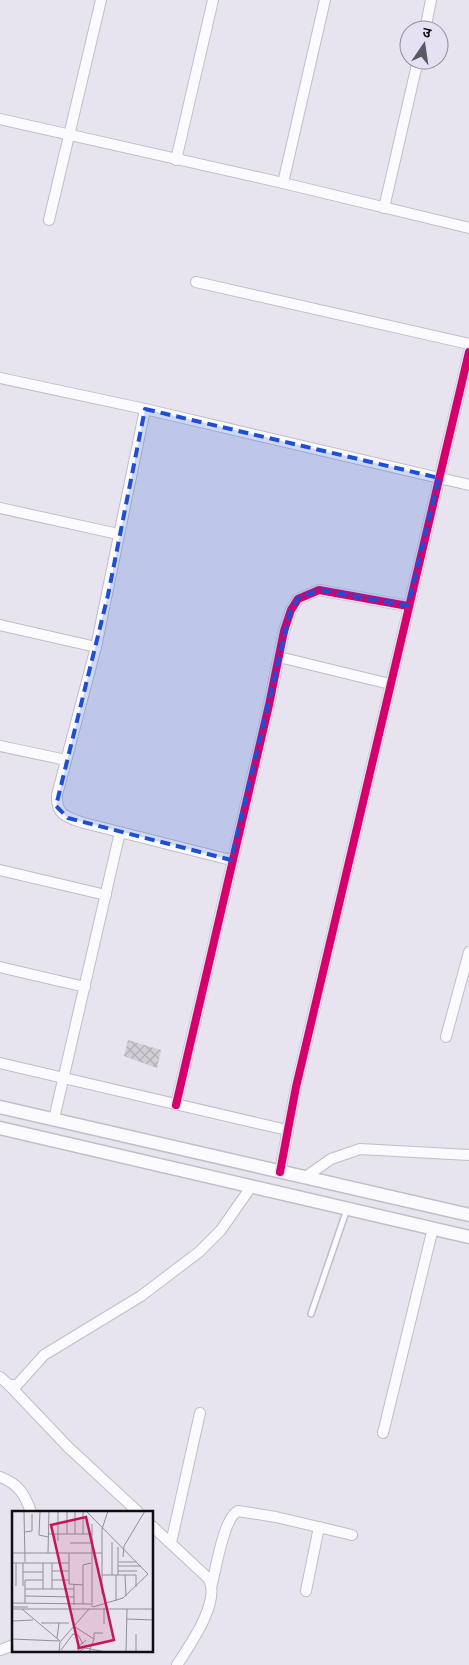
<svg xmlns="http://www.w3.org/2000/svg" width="469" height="1665" viewBox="0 0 469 1665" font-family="'PT Sans Narrow','Noto Sans Devanagari',sans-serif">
<defs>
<pattern id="building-cross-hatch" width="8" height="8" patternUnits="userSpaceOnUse" patternTransform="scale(1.25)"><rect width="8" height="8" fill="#d1ced5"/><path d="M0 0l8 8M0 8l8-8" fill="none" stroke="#b2b0b6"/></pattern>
</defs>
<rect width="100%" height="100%" fill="#e7e4ef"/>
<!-- building -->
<polygon fill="url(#building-cross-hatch)" points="128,1040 161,1050 157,1068 124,1056"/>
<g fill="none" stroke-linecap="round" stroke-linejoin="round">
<!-- service casing -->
<g stroke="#c0bec6" stroke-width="8">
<polyline id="service" points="311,1314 347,1209"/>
</g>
<!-- minor casing -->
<g stroke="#c0bec6" stroke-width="12">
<g id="minor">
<polyline points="425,30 431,0"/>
<polyline points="0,119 283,183 469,228"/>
<polyline points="176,160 213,0"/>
<polyline points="283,183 325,0"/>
<polyline points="384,208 418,60"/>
<polyline points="49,220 101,0"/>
<polyline points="196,282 469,344"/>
<polyline points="0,378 145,409 469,485"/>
<path d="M145,409l-49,238 -39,148c-1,21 10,22 27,28l147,37"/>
<polyline points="0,508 118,534"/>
<polyline points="0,625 96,647"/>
<polyline points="279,657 390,684"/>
<polyline points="0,746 66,760"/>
<polyline points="0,870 106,895"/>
<polyline points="0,967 85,987"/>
<polyline points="446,1037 469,952"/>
<polyline points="0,1063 287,1130"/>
<polyline points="176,1105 269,705 284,631 291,610 298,599 319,590 408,606"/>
<polyline points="54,1119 120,832"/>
<polyline points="280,1172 296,1087 469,352"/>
<polyline points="304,1178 331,1159 360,1149 469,1155"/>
<polyline points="0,1377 9,1385 17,1385 44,1355 141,1296 199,1252 221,1230 251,1187"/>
<polyline points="9,1385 68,1447 138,1512"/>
<polyline points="383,1433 433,1228"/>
<path d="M0,1477c19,7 25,18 31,35"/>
<path d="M152,1526l56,52c14,22 -18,67 -31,87"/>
<polyline points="171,1543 200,1413"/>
<path d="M212,1584c4,-16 12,-67 26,-73l38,6 76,18"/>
<polyline points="306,1591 319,1527"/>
<polyline points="0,1650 14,1645"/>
</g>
</g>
<!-- tertiary casing -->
<g stroke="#c0bec6" stroke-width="15">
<g id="tertiary">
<polyline points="0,1107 469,1215"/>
<polyline points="0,1128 469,1237"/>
</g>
</g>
<!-- service -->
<use href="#service" stroke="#fbfbfd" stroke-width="5"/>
<!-- minor -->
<use href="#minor" stroke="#fbfbfd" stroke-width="10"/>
<!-- tertiary -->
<use href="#tertiary" stroke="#fbfbfd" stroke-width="12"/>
<!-- cycleway casing -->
<g stroke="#e6e0f3" stroke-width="11">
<g id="cycleway">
<polyline points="176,1105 269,705 284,631 291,610 298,599 319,590 408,606"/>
<polyline points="280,1172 296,1087 469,352"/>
</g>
</g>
<!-- cycleway -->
<use href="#cycleway" stroke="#d6006c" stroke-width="8"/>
</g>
<!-- marked area -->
<path fill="#1d4ed8" fill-opacity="0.2" stroke="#1d4ed8" stroke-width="4" stroke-dasharray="10 6" stroke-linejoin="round" d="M145,409l294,69 -31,128 -89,-16 -21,9 -7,11 -60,250 -163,-42 -12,-12 52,-211z"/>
<!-- overview -->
<g transform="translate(12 1511)">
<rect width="141" height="141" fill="#e7e4ef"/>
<path fill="none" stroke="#918e97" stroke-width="1" d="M12,0l1,51M28,0l-1,24 9,2M55,0v23M63,0v23M71,0v23M74,0l62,63 -25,24 -30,9M13,21l7,-1v-17M36,23h44M46,30v-30M58,32h22M0,42h90M36,42l1,-42M57,42v31l14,1M111,46l1,-11 21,-35M107,51h18M0,52h57M4,52v23M40,52v26M106,55h23M40,60h17M106,60h19M11,61h20M90,64h34v12M100,64v-33M106,64v-28M113,64l1,21M40,69h17M62,74v20M11,75v-23M13,78h49M31,78v-26M90,83v-65l6,-18M13,85l49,1M104,90v-26M0,92l79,1M13,92v-23h18M71,93v-39l8,-2M0,96h16M80,96v-83M0,98h142M10,98l38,32M115,108l27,1M0,110l21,-1M29,112h28M92,113v-16M63,116l19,12 -5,13M0,120l1,21M45,127l2,-15M0,128l47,2M82,128v-6h9M49,139l12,-16 5,1 5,9M67,140l-2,-3 9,-8M47,141l1,-10 29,-33M66,141l7,-4 21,4M114,141l1,-43M124,141v-18"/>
<path fill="#c2185b" fill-opacity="0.15" stroke="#c2185b" stroke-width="2.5" d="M74,6l28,123 -35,8 -28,-123z"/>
<rect width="141" height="141" fill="none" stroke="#100e14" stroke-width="2.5"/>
</g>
<!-- north arrow -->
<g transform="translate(424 45) rotate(13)"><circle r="24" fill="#e6e0f3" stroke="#908c9a"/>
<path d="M0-4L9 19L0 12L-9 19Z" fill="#5b5961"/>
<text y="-8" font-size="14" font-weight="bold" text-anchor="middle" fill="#100e14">उ</text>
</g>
</svg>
